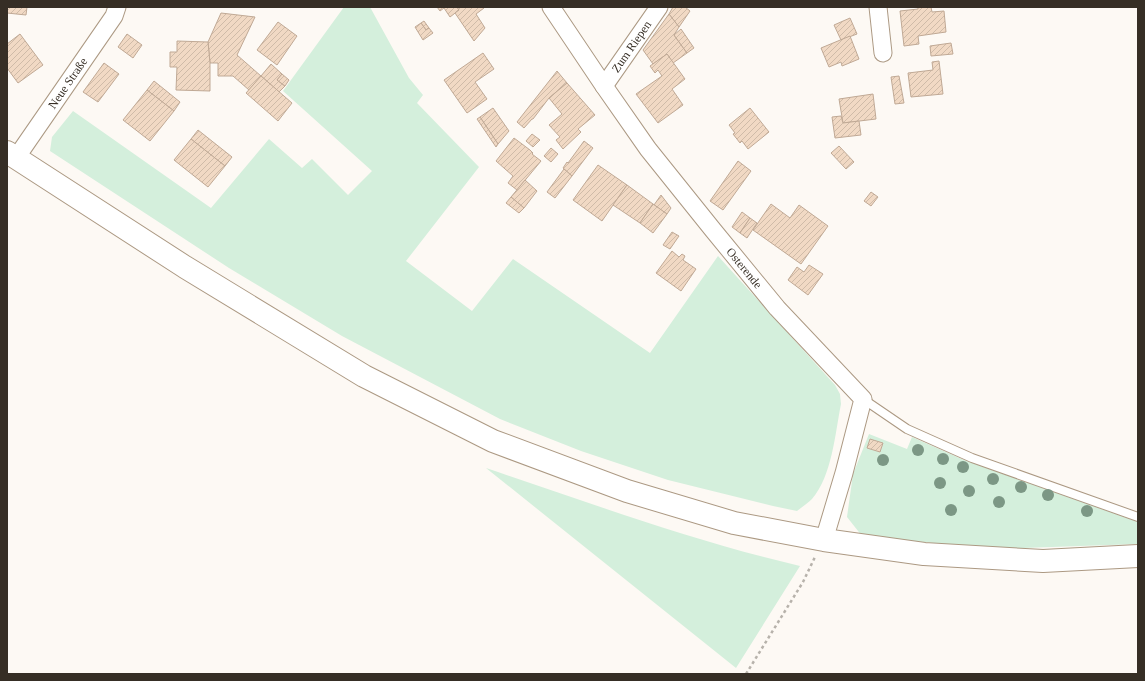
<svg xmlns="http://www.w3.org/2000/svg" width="1145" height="681" viewBox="0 0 1145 681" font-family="Georgia,serif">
<defs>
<pattern id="building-hatch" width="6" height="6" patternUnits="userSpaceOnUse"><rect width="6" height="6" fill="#f1d9c4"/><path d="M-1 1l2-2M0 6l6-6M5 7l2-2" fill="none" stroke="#cfbba8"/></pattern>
</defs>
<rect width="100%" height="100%" fill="#fdf9f4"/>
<!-- grass -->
<g fill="#d4efdc">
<path d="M344,7h26l39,71 14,17 -6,8 62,64 -73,94 66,50 41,-52 137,94 68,-97 117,129 5,9 1,10c-6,30 -9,72 -29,95 -4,4 -10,8 -15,12l-24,-5 -105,-26 -87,-29 -81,-32 -158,-83 -113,-68 -179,-117 2,-14 21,-26 138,97 58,-69 33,29 10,-9 36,36 24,-24 -89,-80z"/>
<polygon points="869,434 907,449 912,437 964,460 1138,522 1138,544 995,549 862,536 847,517 853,474"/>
<path d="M486,468c104,35 207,73 314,98l-64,102z"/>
</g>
<!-- building -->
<g fill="url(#building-hatch)" stroke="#c0a995">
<polygon points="7,7 27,7 26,15 7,13"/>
<polygon points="437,7 457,7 459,10 450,17 444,8 440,11"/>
<polygon points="457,7 483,7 484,8 476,14 485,28 474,41 455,13 459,10"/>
<polygon points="673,7 685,7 690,11 679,27 669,14"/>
<polygon points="918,7 931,7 932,12 944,11 946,32 918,36 919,44 904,46 900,11 918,9"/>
<polygon points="221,13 255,17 237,55 261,76 249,90 233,76 218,76 218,63 210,63 208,42"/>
<polygon points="669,14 679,27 674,35 687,53 673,63 667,54 653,64 643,50"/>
<polygon points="850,18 857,34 841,40 834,25"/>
<polygon points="424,21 429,28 426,30 421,23"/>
<polygon points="278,22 297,36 277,65 257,50"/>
<polygon points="421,23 426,30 429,28 433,33 423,40 415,27"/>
<polygon points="681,29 694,48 687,53 674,35"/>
<polygon points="20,34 43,65 18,83 7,68 7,44"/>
<polygon points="127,34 142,45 133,58 118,47"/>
<polygon points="850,36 859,59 842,66 841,62 829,67 821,48"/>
<polygon points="177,41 208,42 210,63 210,91 176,90 177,67 170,67 170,52 177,52"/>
<polygon points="951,43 953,54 931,56 930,46"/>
<polygon points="483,53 494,69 475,82 487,99 467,113 444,80"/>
<polygon points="667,54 685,79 672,89 683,105 658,123 636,94 662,76 658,70 655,73 650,66"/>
<polygon points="939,61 943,94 911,97 908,73 933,70 932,62"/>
<polygon points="104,63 119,74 98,102 83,92"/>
<polygon points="271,64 282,74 277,80 285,86 279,92 261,76"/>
<polygon points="557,71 567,83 549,98 533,119 532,119 524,128 517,122"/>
<polygon points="282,74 289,80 285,86 277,80"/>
<polygon points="261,76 292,103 278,121 246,93"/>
<polygon points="899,76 904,103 895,104 891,77"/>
<polygon points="154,81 180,102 174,111 147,90"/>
<polygon points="567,83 595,115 578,129 581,132 563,149 556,140 560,137 549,125 562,114 549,98"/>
<polygon points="147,90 174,111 150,141 123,120"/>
<polygon points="873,94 876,119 843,123 839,99"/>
<polygon points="493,108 509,131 498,144 480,117"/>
<polygon points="750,108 769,132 748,149 742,141 740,143 733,134 735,133 729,125"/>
<polygon points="841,116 843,123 859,121 861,135 835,138 832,117"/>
<polygon points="480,117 498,144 496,147 477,119"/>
<polygon points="198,130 232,157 225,166 191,139"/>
<polygon points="532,134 540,140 533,147 526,141"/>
<polygon points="514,138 530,150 533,153 532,154 541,161 517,190 508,183 513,176 496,161"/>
<polygon points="191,139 225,166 208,187 174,160"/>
<polygon points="584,141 593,148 572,176 563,168 567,162 568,163"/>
<polygon points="839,146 854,162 846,169 831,153"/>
<polygon points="551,148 558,154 551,162 544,156"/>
<polygon points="738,161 751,171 723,210 710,201"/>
<polygon points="598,165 627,185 602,221 573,200"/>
<polygon points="564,169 572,176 555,198 547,192"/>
<polygon points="525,180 537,191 524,208 511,197"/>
<polygon points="627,185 653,204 640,223 613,205"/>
<polygon points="871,192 878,197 871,206 864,201"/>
<polygon points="661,195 671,208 667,214 654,205"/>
<polygon points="511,197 524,208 519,213 506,203"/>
<polygon points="653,204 667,214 653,233 640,223"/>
<polygon points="771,204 790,218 799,205 828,226 801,264 753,230"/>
<polygon points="742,212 750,218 740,233 732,227"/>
<polygon points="750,218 757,223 747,238 740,233"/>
<polygon points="672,232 679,236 670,249 663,245"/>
<polygon points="672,251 679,257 682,254 685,256 683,260 696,269 681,291 656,273"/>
<polygon points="809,265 823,274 808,295 788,280 797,267 804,272"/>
<polygon points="870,439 883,443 880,452 867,448"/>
</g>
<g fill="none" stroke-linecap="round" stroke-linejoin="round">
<!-- service casing -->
<g stroke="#ac9983" stroke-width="10">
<polyline id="service" points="863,399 907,429 972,458 1138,517"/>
</g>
<!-- minor casing -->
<g stroke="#ac9983" stroke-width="19">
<g id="minor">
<path id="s1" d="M551,7l53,79 44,63 65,81 64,78 86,91 -19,74 -20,67"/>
<polyline points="878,7 883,53"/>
<path id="s2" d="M604,86l55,-79"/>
<path id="s3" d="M16,158l98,-142 3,-9"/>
</g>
</g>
<!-- secondary casing -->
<g stroke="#ac9983" stroke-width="24">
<polyline id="secondary" points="7,152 185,267 364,376 493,441 627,491 734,523 824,540 924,554 1043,561 1138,556"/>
</g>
<!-- path -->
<polyline stroke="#b7b2ab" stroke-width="2.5" stroke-dasharray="3 3" stroke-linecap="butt" points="746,674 803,582 815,557"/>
<!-- service -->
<use href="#service" stroke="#fff" stroke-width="8"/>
<!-- minor -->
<use href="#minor" stroke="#fff" stroke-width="17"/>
<!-- secondary -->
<use href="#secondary" stroke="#fff" stroke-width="22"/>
</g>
<!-- trees -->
<g fill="#7c9785">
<circle cx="918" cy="450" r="6"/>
<circle cx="943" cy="459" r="6"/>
<circle cx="883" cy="460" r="6"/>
<circle cx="963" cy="467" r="6"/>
<circle cx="993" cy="479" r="6"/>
<circle cx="940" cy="483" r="6"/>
<circle cx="1021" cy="487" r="6"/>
<circle cx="969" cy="491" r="6"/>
<circle cx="1048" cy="495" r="6"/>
<circle cx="999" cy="502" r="6"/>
<circle cx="951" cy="510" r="6"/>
<circle cx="1087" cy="511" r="6"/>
</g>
<g text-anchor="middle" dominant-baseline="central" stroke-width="3" stroke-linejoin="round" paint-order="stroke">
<!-- street labels -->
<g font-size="12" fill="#362e25" stroke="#fff">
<text stroke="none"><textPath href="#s2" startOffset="48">Zum Riepen</textPath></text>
<text stroke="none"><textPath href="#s3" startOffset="91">Neue Straße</textPath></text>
<text stroke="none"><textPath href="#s1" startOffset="325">Osterende</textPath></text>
</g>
</g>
<!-- border -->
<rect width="1145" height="681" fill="none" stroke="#362e25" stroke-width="16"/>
</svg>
